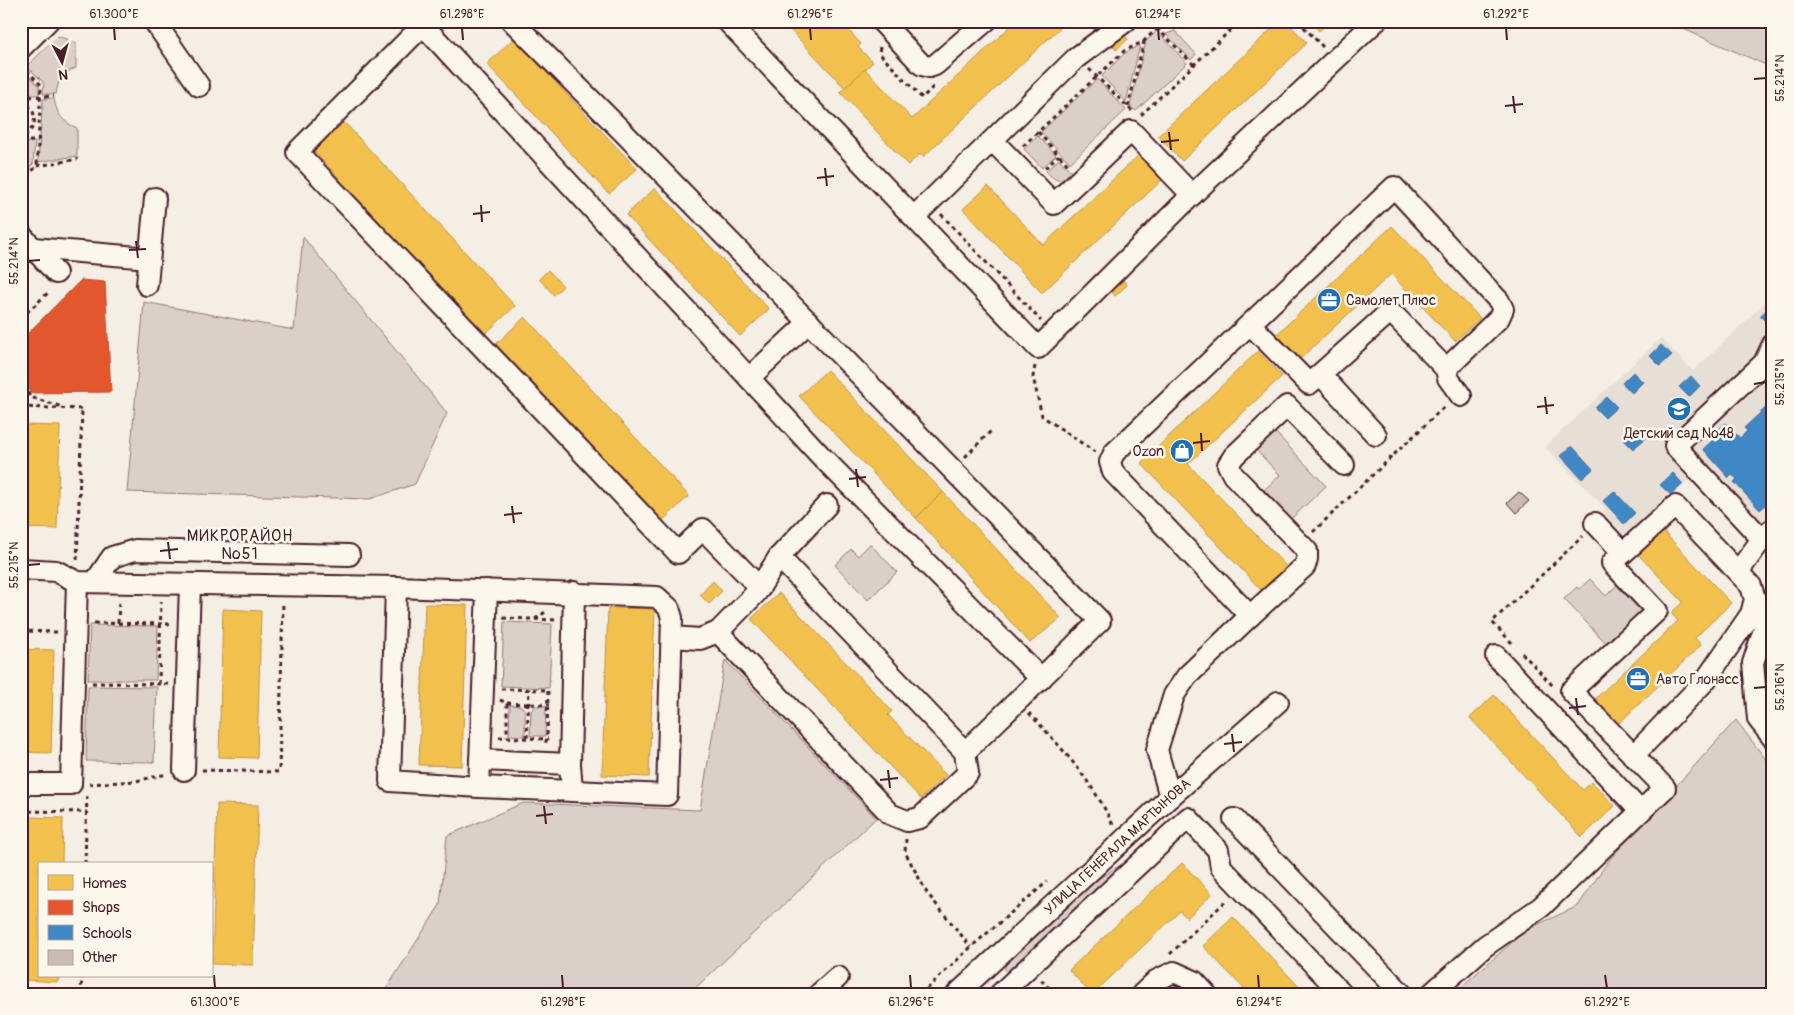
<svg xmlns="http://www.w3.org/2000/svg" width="1794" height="1015" viewBox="0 0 1794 1015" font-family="Pangolin,sans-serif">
<rect width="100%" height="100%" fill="#f4eee4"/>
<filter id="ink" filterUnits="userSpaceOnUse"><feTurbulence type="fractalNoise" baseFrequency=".02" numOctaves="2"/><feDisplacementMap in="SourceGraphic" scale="10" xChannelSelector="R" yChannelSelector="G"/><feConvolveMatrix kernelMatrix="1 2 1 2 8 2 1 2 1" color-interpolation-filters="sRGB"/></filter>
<g filter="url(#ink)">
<!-- built -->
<polygon fill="#e7dfd6" points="1773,295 1773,540 1760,552 1690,478 1630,540 1603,513 1606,509 1545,447 1661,338 1693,371"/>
<!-- green -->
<g fill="#dbd0c9" stroke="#92787a">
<polygon points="1665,21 1773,21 1773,68"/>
<polygon points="1157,31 1187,63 1136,111 1130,106 1146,41"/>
<polygon points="1175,31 1196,54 1191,60 1166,34"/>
<path d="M58,36l18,7v25c-13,5 -18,12 -20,26h-13l1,-11 -17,-17z"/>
<polygon points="1140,45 1126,102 1102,76 1125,53"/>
<polygon points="23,69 39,86 39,95 21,95 21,71"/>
<polygon points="1097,79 1126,110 1070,163 1041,132"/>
<path d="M54,98c2,15 8,24 23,30v28l-39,6 5,-63z"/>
<polygon points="1038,136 1056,155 1042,168 1024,149"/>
<polygon points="21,142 35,142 33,164 21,177"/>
<path d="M1059,159l13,13c-11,11 -15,11 -26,-1z"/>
<polygon points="303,237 447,413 415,484 370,499 127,492 144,302 294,330"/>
<polygon points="1275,432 1326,486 1291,519 1264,490 1280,475 1256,450"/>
<polygon points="870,544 897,572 868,600 835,565 851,549 858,556"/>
<polygon points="1590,579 1606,596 1617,585 1641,611 1606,643 1564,599 1577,587 1579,589"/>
<polygon points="504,622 552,624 549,688 501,686"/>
<polygon points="90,625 158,626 156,680 88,680"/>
<polygon points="725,660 876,818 689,994 383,994 440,905 447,836 523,803 700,810"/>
<polygon points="88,686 157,687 154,762 86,761"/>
<polygon points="510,705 521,706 525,710 525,736 509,735"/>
<polygon points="535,706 546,706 545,736 530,736 531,711"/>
<polygon points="1736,720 1773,769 1773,994 1453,994 1526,930 1578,906 1609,860"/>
<polygon points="1138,854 1009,976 1005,970 1005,964 1090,884"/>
</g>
<!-- homes -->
<g fill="#f2c14e" stroke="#c09044">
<polygon points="782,21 840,21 861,44 858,47 873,62 845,88"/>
<polygon points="1016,21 1067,21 923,157 920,154 908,165 840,92 865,69 912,119"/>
<polygon points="1280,21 1286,21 1307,43 1182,161 1158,136"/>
<polygon points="1310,21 1330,21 1319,31"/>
<polygon points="1124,36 1128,39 1116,50 1113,46"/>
<polygon points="514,38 637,169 609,194 487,64"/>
<polygon points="343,121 515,306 484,335 312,149"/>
<polygon points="1139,155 1162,180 1042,293 963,209 988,186 1043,245"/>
<polygon points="655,188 769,309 740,336 626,215"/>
<polygon points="1392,226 1480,318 1455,341 1391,274 1299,360 1276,335"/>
<polygon points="548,270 563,286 554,295 539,279"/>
<polygon points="1123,280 1127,285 1115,296 1111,291"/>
<polygon points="525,317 689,496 658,525 494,346"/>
<polygon points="1258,351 1282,376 1188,464 1287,567 1262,591 1141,463"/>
<polygon points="827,370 943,492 916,518 799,396"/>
<polygon points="26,425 60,426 57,529 21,528 21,494 24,494"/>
<polygon points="943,492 1061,618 1030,643 916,518"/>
<polygon points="1661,529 1731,603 1695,638 1701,645 1617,725 1594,700 1678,621 1671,613 1683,602 1636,552"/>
<polygon points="713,581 722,591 709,604 700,595"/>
<polygon points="779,593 892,711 888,715 946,775 921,799 751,619"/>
<polygon points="425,604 467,605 462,766 419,765"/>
<polygon points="608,608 655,609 649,777 602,775"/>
<polygon points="223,609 261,611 257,758 219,757"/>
<polygon points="21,649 54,650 51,753 21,752"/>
<polygon points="1494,695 1583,790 1592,782 1615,806 1582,837 1470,718"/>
<polygon points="217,804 258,805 253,965 212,964"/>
<polygon points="29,817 63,818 62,864 39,864 39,976 58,976 58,982 24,980"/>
<polygon points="1182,863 1212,894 1187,918 1180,911 1093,994 1091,994 1069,970"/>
<polygon points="1233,917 1306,994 1249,994 1203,946"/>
</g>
<!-- shops -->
<polygon fill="#e4572e" stroke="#b6462d" points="81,280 105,282 111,392 30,393 22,339"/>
<!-- schools -->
<g fill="#3f88c5" stroke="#426897">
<polygon points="1773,304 1773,325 1771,327 1760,316"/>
<polygon points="1661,345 1672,355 1660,366 1650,356"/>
<polygon points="1633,372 1643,382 1632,393 1622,383"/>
<polygon points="1691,376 1700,386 1689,397 1679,387"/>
<polygon points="1607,397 1617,407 1605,418 1595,408"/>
<polygon points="1773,401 1773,493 1767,498 1770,501 1760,510 1734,482 1737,479 1732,475 1729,478 1703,449 1713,440 1716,443 1721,438 1715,433 1725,423 1740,438 1747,431 1744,428"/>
<polygon points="1636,427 1646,438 1633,449 1623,439"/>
<polygon points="1572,446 1593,469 1582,479 1561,456"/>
<polygon points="1673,473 1683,484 1671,495 1660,485"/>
<polygon points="1614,491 1635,513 1624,524 1603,501"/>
</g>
<!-- building -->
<polygon fill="#cabbb6" stroke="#4a1f2b" points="1519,492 1529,501 1516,513 1507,503"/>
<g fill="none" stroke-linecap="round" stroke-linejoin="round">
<!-- minor casing -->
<g stroke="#4a1f2b" stroke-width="24">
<g id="minor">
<polyline points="154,21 199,86"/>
<polyline points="427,21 297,152 678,553 703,529 760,588"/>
<polyline points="512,21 624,133 1100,621 965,752"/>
<polyline points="727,21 1038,348 1192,195 1376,21"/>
<polyline points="881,21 922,65 929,67 935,65 986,21"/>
<polyline points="423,25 820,455 1041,679"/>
<polyline points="21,48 48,21"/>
<polyline points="993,141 1054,204 1131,131 1192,195"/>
<polyline points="914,217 1076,58 1126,21"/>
<polyline points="21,235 56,273"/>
<polyline points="33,248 149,258"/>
<polyline points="147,285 155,198"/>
<polyline points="1446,369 1448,378 1461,396"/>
<polyline points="1321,375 1376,435"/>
<polyline points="749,378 809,322"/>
<polyline points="1595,523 1623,553"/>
<polyline points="1762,539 1675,446 1764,363 1773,344"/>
<polyline points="21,569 56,571 77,582 396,587 657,597 669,608 672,618 667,795 479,787 390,781 396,587"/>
<polyline points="1738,572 1762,539 1773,529"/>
<polyline points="95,582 112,557 135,550 349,555"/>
<polyline points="1773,602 1753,663 1758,719 1773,738"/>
<polyline points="1250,616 1113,472 1110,462 1114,453 1394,187 1499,301 1503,309 1499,318 1446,369 1396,317 1390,314 1384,317 1309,384 1250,324"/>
<polyline points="718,632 756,593 779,557 827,505"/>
<polyline points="672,637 700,639 718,632 890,814 907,821 920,818 968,773 965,752 779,557"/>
<polyline points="1496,656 1640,811"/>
<polyline points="480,760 570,764"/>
<polyline points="184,770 190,584"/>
<polyline points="21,784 71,784 77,582"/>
<polyline points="479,787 487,590"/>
<polyline points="572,791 570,764 574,592"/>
<polyline points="1170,797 1157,750 1174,695 1187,676 1250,616 1305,566 1307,559 1307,551 1233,475 1228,465 1234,456 1287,406 1344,465"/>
<polyline points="1234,819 1402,994"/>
<polyline points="819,994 838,977"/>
<path id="s1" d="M957,994l213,-197 108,-95"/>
<polyline points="1000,994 1188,818 1218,850 1221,867 1342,994"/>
<polyline points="1142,994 1157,980 1174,972 1194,981 1206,994"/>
<polyline points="1431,994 1485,946 1541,907 1665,788 1571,691 1657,611 1612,563 1675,506 1751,586 1755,599 1751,614 1705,681 1633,756"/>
</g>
</g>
<!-- path -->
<g stroke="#4a1f2b" stroke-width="3" stroke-dasharray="4 4" stroke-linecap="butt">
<polyline points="1298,21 1323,47"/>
<polyline points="1157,28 1194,65"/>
<polyline points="880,47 879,53 922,98 935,85"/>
<polyline points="1089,69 1133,112"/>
<polyline points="21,97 54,96"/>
<path d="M21,101c18,7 18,29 0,36"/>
<polyline points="1128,107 1144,41"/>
<polyline points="1141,115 1240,21"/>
<polyline points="1038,132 1068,165"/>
<polyline points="21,141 38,141"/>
<polyline points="1023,146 1124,51 1144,41 1165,21"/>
<polyline points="37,166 78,159"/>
<polyline points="1045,168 1059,155"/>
<polyline points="21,182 37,166 41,85 23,66"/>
<polyline points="941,214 1041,321"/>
<polyline points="21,318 50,291"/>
<polyline points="1035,366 1033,377 1042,416 1095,452"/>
<polyline points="21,378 30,397 62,407"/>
<polyline points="21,407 82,409 77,563"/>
<polyline points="965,457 993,429"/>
<polyline points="1313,532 1446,405"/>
<polyline points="503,618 556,620"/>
<polyline points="535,619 547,611"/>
<polyline points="94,623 170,624"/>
<polyline points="118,623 119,600"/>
<polyline points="21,631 57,632"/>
<polyline points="1512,643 1492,622 1583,536"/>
<polyline points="1522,653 1554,687"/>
<polyline points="92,683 168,684"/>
<polyline points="159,684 161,601"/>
<polyline points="501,689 548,690 547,739 544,745"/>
<polyline points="500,700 507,703 507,737"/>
<polyline points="507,703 549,705"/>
<path d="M1029,713c33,35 64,69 84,112"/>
<polyline points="499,737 548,739"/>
<polyline points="527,738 529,689"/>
<polyline points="202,770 279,772 283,602"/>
<polyline points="89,784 136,781 167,774"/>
<polyline points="21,811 87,812"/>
<polyline points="906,839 905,852 927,893 971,947"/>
<polyline points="85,864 87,793"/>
<polyline points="1170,954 1227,900"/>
<polyline points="1041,980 1055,994"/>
<polyline points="21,991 24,994"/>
<polyline points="79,994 81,991 82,976"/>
<polyline points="921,994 971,947 1047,882"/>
</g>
<!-- minor -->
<use href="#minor" stroke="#fbf7ec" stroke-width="20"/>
</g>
</g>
<!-- ticks -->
<path fill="none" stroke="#4a1f2b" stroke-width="2" d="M114,28l1,12M462,28l1,12M810,28l1,12M1158,28l1,12M1506,28l1,12M1754,79l12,-1M1513,96l2,17M1505,106l18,-2M1169,132l2,18M1161,142l18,-2M825,168l2,18M817,178l17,-2M481,205l1,17M473,214l17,-2M136,241l2,17M129,250l17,-1M28,261l12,-1M1754,384l12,-2M1545,397l2,17M1537,407l17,-2M1201,433l1,18M1193,443l17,-2M856,469l2,18M849,479l17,-2M512,506l2,17M504,515l18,-2M168,542l2,17M160,551l18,-2M28,565l12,-1M1754,688l12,-1M1576,698l2,17M1569,708l17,-2M1232,734l2,18M1224,744l18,-2M888,770l2,18M880,780l18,-2M544,806l2,18M536,816l17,-2M214,975l1,13M562,975l1,13M910,975l1,13M1258,975l1,13M1605,975l2,13"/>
<!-- icons -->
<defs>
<g id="office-disc" transform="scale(1.25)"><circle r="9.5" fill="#1f6fb2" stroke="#fbf7ec"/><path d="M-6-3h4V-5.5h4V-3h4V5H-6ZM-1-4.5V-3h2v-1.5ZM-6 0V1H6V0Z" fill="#fff"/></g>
<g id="school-disc" transform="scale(1.25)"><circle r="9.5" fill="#1f6fb2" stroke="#fbf7ec"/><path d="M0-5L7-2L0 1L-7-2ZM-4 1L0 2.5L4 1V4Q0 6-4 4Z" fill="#fff"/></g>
<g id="shop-disc" transform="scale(1.25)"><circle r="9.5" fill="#1f6fb2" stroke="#fbf7ec"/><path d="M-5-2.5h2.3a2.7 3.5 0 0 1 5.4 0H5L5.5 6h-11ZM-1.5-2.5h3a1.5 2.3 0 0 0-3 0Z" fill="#fff"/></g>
</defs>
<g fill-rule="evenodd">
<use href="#office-disc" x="1329" y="300"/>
<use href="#school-disc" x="1679" y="409"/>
<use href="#shop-disc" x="1182" y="451"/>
<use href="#office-disc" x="1638" y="679"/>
</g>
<g text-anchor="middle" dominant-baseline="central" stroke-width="5" stroke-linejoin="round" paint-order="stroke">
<!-- poi labels -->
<g font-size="14" fill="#4a1f2b" stroke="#fbf7ec" text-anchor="start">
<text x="1346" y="300">Самолет Плюс</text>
<text x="1679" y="433" text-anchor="middle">Детский сад №48</text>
<text x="1164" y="451" text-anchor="end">Ozon</text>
<text x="1656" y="679">Авто Глонасс</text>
</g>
<!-- street labels -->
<g font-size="14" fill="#4a1f2b" stroke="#fbf7ec">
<text stroke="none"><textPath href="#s1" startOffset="218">УЛИЦА ГЕНЕРАЛА МАРТЫНОВА</textPath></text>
</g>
<!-- quarter labels -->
<g font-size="16" letter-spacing="1" fill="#4a1f2b" stroke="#fbf7ec">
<text x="240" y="536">МИКРОРАЙОН<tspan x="240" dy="18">№51</tspan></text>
</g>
</g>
<!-- margin -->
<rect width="1794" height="1015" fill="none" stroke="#fbf7ec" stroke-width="55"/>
<!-- legend -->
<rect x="38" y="862" width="175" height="115" fill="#fbf7ec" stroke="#b4a19f"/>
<rect x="48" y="875" width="25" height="15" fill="#f2c14e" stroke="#b4a19f"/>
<text x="82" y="888" font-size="15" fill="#4a1f2b">Homes</text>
<rect x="48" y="900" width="25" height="15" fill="#e4572e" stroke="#b4a19f"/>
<text x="82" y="912" font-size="15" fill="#4a1f2b">Shops</text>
<rect x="48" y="925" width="25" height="15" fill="#3f88c5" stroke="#b4a19f"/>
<text x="82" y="938" font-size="15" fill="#4a1f2b">Schools</text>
<rect x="48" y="950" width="25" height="15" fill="#cabbb6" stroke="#b4a19f"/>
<text x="82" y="962" font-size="15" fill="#4a1f2b">Other</text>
<!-- north arrow -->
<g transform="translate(62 62) rotate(174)" stroke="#fbf7ec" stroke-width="4" paint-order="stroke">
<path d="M0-4L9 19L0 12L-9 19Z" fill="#4a1f2b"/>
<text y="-8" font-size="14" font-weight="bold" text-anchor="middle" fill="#4a1f2b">N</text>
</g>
<rect x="28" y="28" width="1738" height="960" fill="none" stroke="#4a1f2b" stroke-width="2"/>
<g font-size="12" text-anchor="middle" fill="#4a1f2b">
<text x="114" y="18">61.300°E</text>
<text x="462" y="18">61.298°E</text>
<text x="810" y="18">61.296°E</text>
<text x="1158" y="18">61.294°E</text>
<text x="1506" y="18">61.292°E</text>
<text transform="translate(1780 78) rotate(-90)" y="4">55.214°N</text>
<text transform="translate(14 261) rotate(-90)" y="4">55.214°N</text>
<text transform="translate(1780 382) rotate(-90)" y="4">55.215°N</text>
<text transform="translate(14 565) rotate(-90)" y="4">55.215°N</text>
<text transform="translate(1780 687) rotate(-90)" y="4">55.216°N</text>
<text x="215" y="1006">61.300°E</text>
<text x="563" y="1006">61.298°E</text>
<text x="911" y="1006">61.296°E</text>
<text x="1259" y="1006">61.294°E</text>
<text x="1607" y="1006">61.292°E</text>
</g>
</svg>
